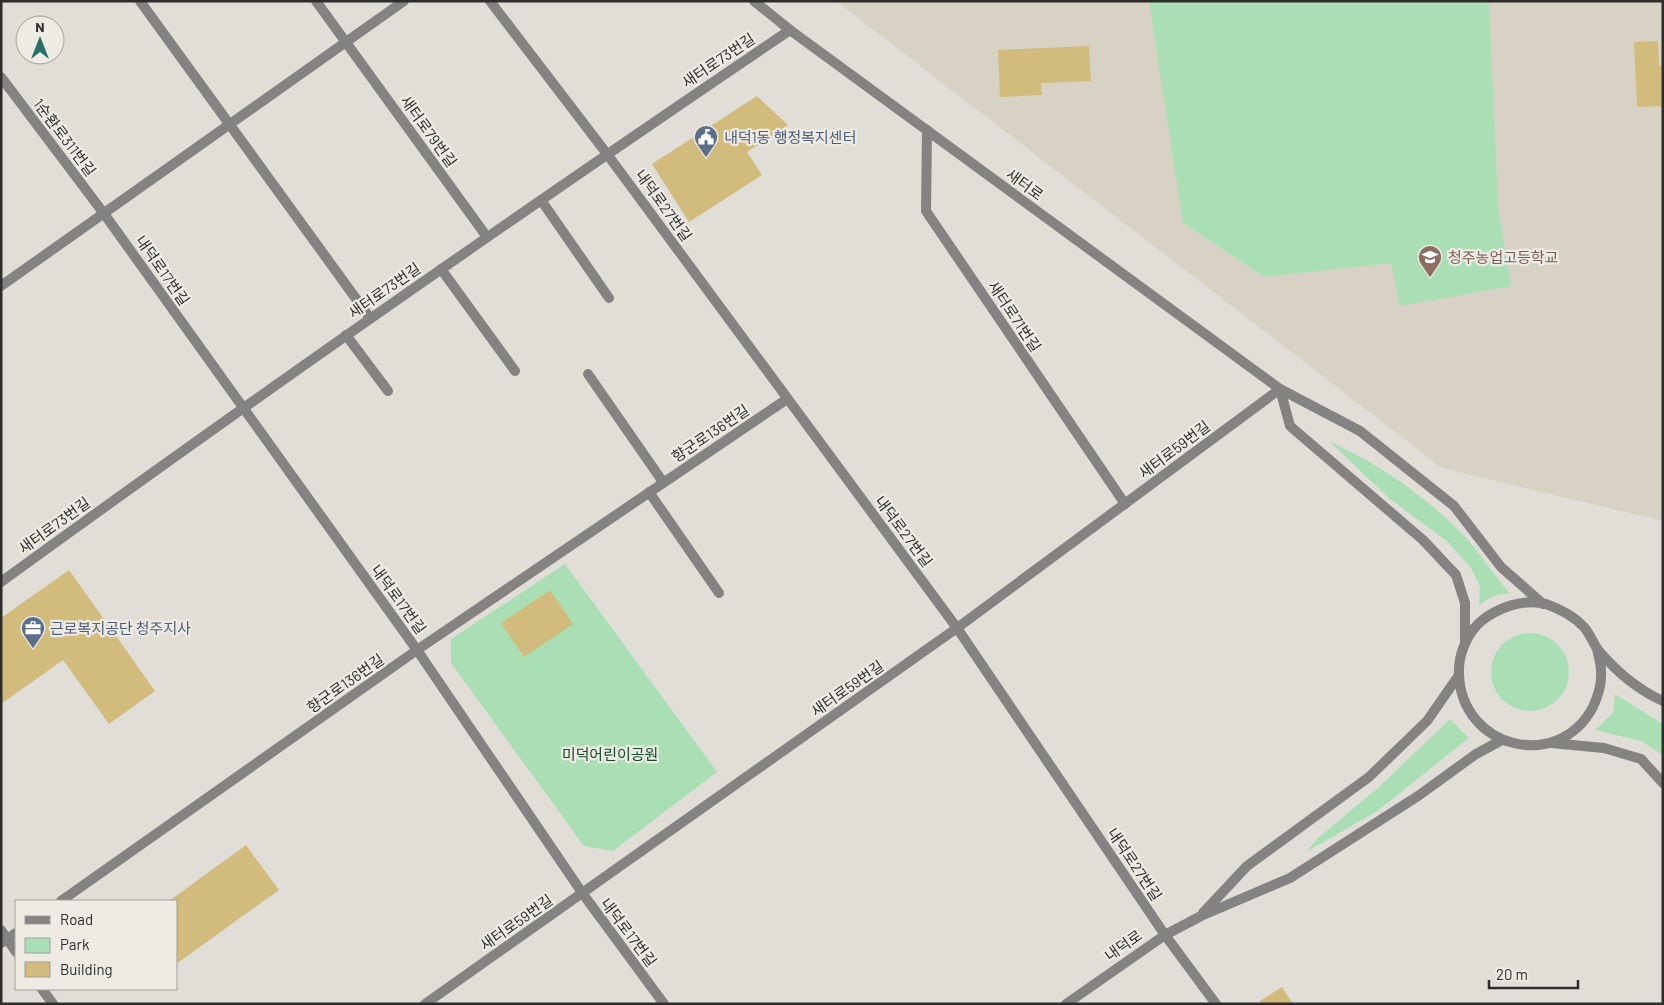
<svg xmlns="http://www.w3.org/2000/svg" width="1664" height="1005" viewBox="0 0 1664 1005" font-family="Barlow,'Noto Sans KR',sans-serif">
<rect width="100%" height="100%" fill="#e0ded7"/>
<!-- built -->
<polygon fill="#d7d2c4" points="836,1 1663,1 1663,521 1442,468"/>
<!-- green -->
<g fill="#aadfb6">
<polygon points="1149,1 1489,1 1498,207 1511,286 1400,306 1391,263 1264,277 1183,223"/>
<path d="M1330,442c49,21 101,58 137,97 15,17 28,37 43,55 -13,-1 -21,3 -31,12l1,-20 -9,-18 -23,-26 -58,-43z"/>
<polygon points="565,564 717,772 613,851 584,846 451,663 451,639"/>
<circle cx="1530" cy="672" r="39"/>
<polygon points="1615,694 1663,724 1663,755 1641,741 1595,730 1613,713"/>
<polygon points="1450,719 1469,738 1376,812 1306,852 1318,838 1378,788"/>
</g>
<!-- building -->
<g fill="#d1bb7d">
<polygon points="1658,41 1659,66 1663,66 1663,106 1637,107 1634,42"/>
<polygon points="1089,46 1091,81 1041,83 1042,95 1000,97 998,50"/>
<polygon points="757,96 788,125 747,152 762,175 689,222 652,164"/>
<polygon points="69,570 155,691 109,724 63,660 1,704 1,618"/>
<polygon points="550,590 573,624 524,657 501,623"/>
<polygon points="246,845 279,890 176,964 176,901 169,901"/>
<polygon points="1282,987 1293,1004 1262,1004 1260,1001"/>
</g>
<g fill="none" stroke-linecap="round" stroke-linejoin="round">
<!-- service -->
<g stroke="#858282" stroke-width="10">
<polyline points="541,200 609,298"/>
<polyline points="441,269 515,371"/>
<polyline points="346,335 388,391"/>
<polyline points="588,374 663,482"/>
<polyline points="649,492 719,593"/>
</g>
<!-- minor -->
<g stroke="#858282" stroke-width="10">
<polyline points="140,1 370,318"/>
<polyline points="316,1 487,237"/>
<polyline points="490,1 607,154 957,628 1165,935 1216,1004"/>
<polyline points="1,77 105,215 417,650 583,894 664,1004"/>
<polyline points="927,130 926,211 1125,504"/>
<polyline points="1,286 404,1"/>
<path d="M1,582c260,-189 523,-372 789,-552"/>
<polyline points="61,901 417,650 787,399"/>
<polyline points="1,930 16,952"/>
<polyline points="1,943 16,933"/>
<polyline points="42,989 53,1004"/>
<polyline points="425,1004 957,628 1280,389"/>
</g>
<!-- tertiary -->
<g stroke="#858282" stroke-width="10">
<polyline points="754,1 790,30 1280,389 1360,431 1454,506 1501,567 1543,604"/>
<polyline points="1280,389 1290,426 1423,540 1456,575 1465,603 1465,643"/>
<path d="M1597,648c1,8 4,15 4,23 1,12 -3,25 -8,36 -35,66 -132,41 -134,-33 -1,-18 7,-38 20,-51 17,-15 44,-25 67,-19 14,5 28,12 38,23 6,7 9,16 14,23 18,21 40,40 65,51"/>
<polyline points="1551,743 1604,748 1641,759 1663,783"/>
<polyline points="1203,913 1247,866 1369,777 1427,721 1459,675"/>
<polyline points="1066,1004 1165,935 1201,916 1290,878 1418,796 1476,754 1502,740"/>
</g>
</g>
<!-- icons -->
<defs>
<g id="civic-pin" transform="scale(1.25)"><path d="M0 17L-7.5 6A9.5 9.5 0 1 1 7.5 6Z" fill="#5c6f8a" stroke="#edebe4"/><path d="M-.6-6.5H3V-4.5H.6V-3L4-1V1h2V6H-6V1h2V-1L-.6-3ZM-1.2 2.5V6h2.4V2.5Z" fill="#fff"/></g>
<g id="school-pin" transform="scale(1.25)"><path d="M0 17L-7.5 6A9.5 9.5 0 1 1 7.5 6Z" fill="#8d6e63" stroke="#edebe4"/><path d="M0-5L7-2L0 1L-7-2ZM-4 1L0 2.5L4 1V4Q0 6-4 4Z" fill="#fff"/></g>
<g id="office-pin" transform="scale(1.25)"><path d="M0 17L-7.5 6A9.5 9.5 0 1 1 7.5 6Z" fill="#5c6f8a" stroke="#edebe4"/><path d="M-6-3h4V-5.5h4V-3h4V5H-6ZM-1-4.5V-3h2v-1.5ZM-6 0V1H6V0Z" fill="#fff"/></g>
</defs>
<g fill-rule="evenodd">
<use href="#civic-pin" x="706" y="137"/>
<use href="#school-pin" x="1430" y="257"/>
<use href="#office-pin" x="33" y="628"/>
</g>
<g text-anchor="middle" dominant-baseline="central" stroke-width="4.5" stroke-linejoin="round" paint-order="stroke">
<!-- street labels -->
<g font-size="15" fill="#2e2d2b" stroke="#edebe4">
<text transform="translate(718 60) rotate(-34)">새터로73번길</text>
<text transform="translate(429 131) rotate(54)">새터로79번길</text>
<text transform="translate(65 137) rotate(53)">1순환로311번길</text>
<text transform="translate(1025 184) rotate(36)">새터로</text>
<text transform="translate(664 205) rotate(54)">내덕로27번길</text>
<text transform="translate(163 270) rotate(55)">내덕로17번길</text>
<text transform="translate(384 290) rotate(-35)">새터로73번길</text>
<text transform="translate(1015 316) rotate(56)">새터로71번길</text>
<text transform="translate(710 433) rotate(-34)">향군로136번길</text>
<text transform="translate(1174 449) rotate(-37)">새터로59번길</text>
<text transform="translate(54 525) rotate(-36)">새터로73번길</text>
<text transform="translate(904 531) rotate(53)">내덕로27번길</text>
<text transform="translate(399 599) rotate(54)">내덕로17번길</text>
<text transform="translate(345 683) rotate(-35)">향군로136번길</text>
<text transform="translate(847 688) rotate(-35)">새터로59번길</text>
<text transform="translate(1135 864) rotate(56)">내덕로27번길</text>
<text transform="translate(516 922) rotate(-35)">새터로59번길</text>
<text transform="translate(629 932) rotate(53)">내덕로17번길</text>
<text transform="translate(1123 945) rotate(-35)">내덕로</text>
</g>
<!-- service labels -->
<g font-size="15" fill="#4e5e75" stroke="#edebe4" text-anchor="start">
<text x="724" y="137">내덕1동 행정복지센터</text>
<text x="50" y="628">근로복지공단 청주지사</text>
</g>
<!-- education labels -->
<g font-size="15" fill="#785e54" stroke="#edebe4" text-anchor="start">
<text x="1448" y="257">청주농업고등학교</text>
</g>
<!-- park labels -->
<g font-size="15" fill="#0e4f27" stroke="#edebe4">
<text x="610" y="754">미덕어린이공원</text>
</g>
</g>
<!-- border -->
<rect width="1664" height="1005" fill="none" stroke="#2e2d2b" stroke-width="5"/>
<!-- legend -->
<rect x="15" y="900" width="162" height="90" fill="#edebe4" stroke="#a19f9a"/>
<rect x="25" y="916" width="25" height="8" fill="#858282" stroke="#a19f9a"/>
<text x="60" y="925" font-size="15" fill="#2e2d2b">Road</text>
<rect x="25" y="938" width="25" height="15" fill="#aadfb6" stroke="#a19f9a"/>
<text x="60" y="950" font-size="15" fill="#2e2d2b">Park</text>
<rect x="25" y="962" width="25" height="15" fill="#d1bb7d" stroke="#a19f9a"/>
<text x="60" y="975" font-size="15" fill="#2e2d2b">Building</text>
<!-- north arrow -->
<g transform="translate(40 40)"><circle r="24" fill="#edebe4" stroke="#a19f9a"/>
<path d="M0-4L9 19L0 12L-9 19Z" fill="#2b7064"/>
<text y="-8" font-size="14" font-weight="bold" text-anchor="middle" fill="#2e2d2b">N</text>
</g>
<!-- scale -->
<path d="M1489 980v8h89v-8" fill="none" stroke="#2e2d2b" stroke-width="2.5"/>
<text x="1496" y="980" font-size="15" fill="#2e2d2b" stroke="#edebe4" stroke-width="4" paint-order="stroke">20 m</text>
</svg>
